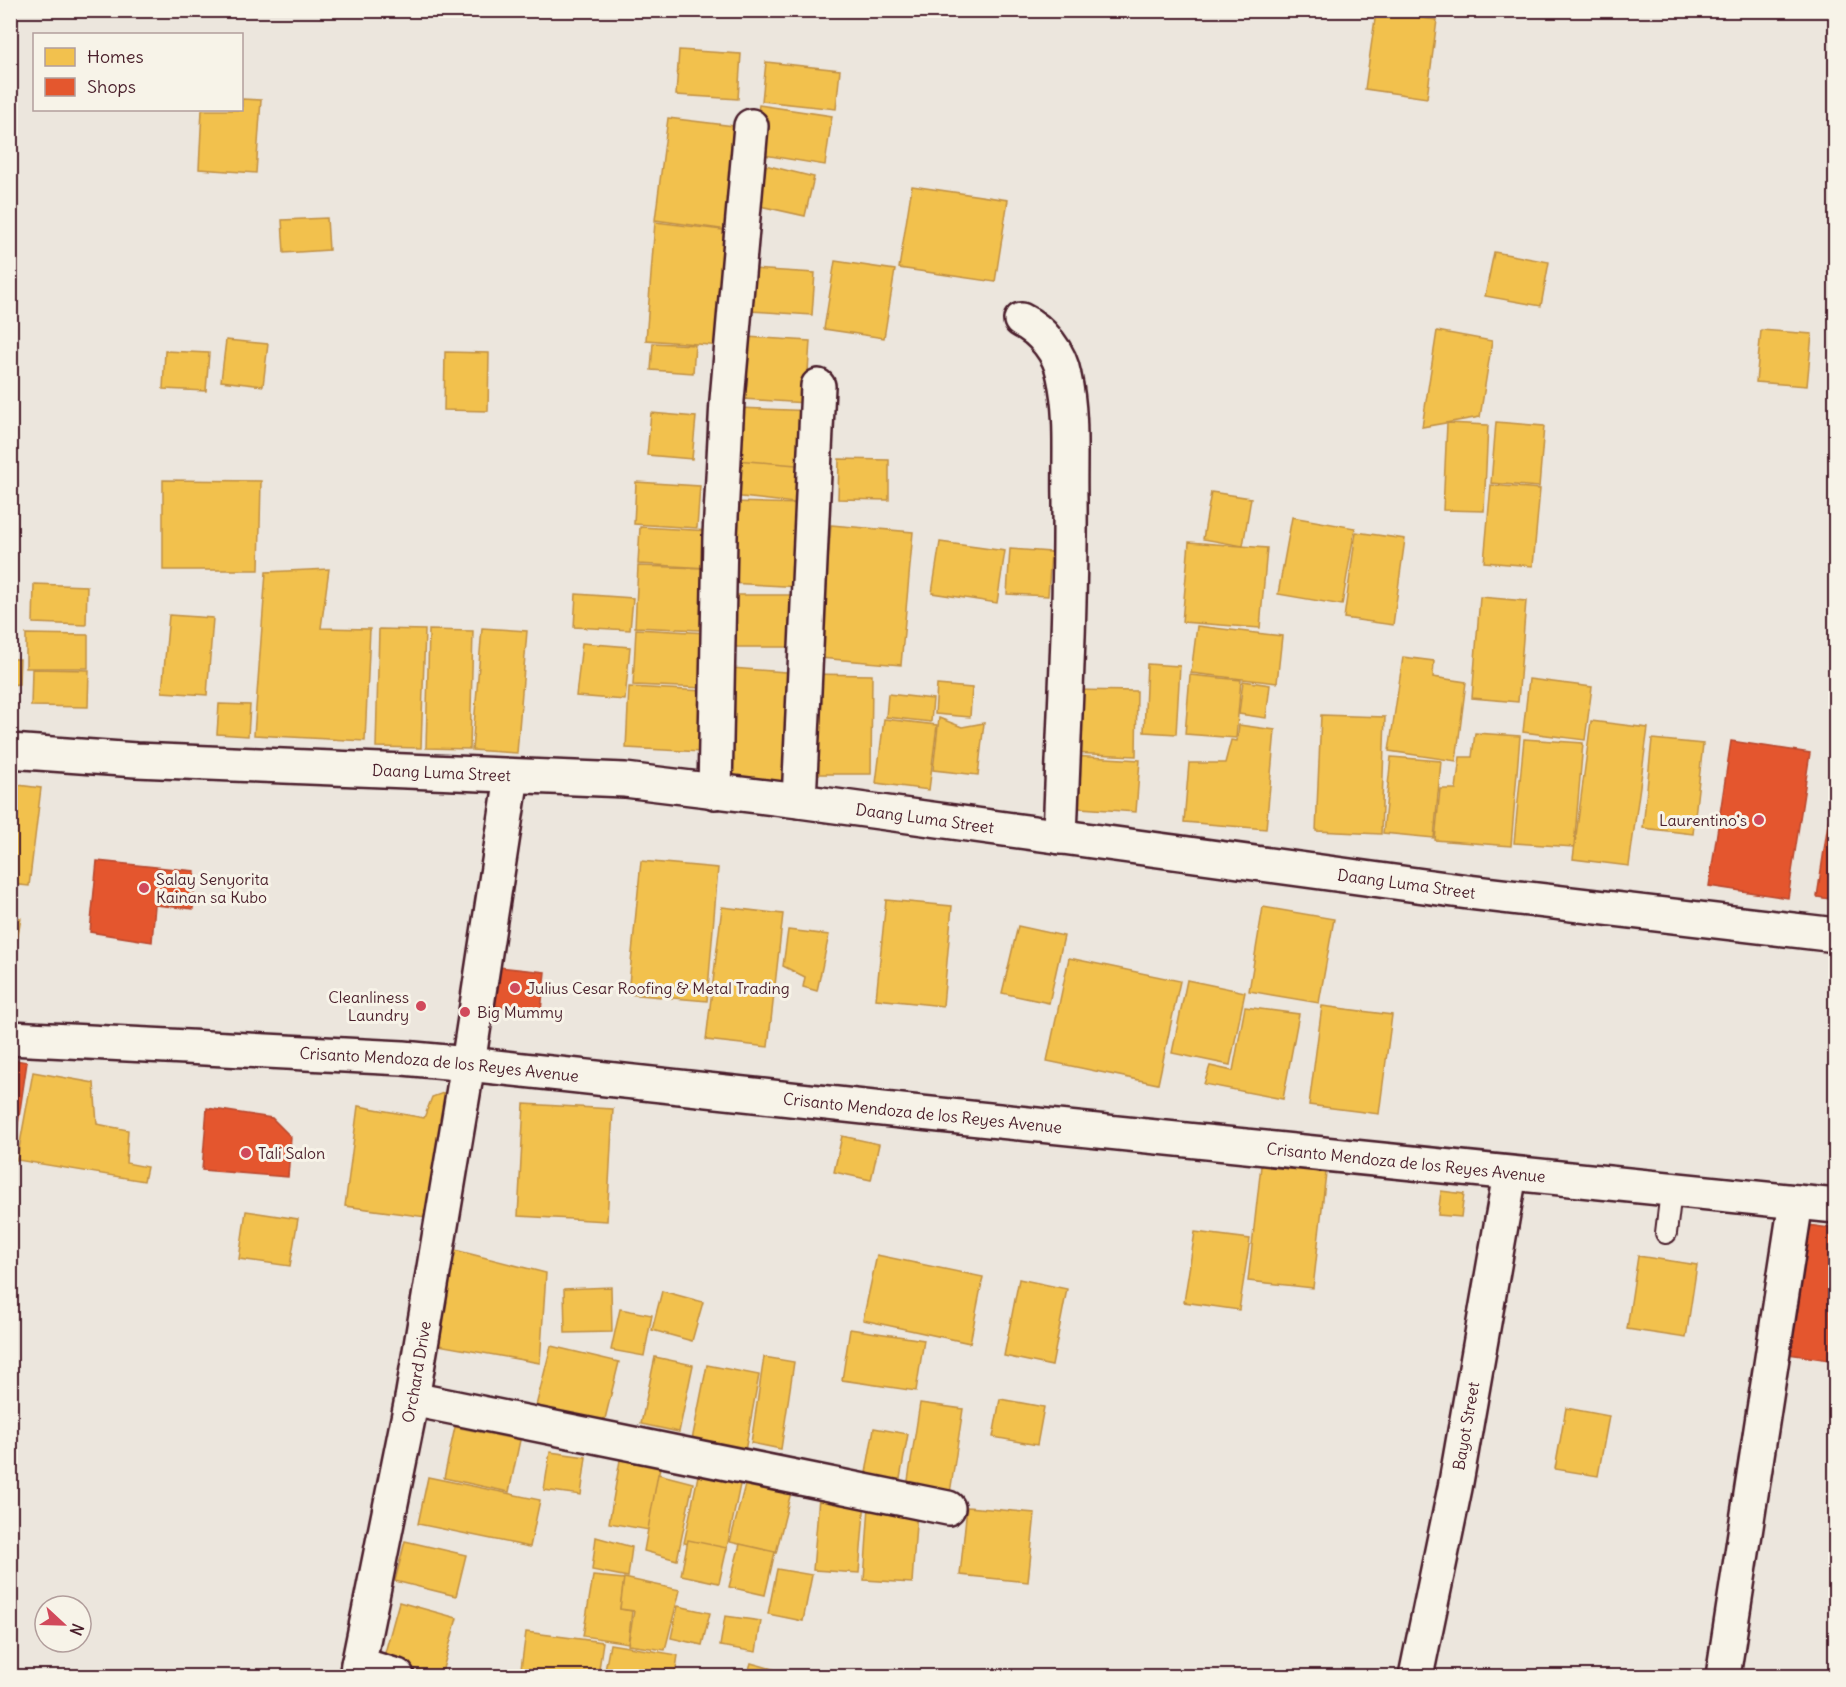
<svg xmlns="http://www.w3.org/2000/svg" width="1846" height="1687" viewBox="0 0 1846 1687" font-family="Delius,sans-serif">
<rect width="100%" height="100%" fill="#ece6dd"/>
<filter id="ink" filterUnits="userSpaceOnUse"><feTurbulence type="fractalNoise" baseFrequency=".0167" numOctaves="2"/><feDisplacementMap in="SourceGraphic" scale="12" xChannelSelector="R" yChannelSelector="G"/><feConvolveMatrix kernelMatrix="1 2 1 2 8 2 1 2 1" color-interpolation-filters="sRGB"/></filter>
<g filter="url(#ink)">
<!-- homes -->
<g fill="#f2c14e" stroke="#c09044" stroke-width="1.5">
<polygon points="680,10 716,10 715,14"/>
<polygon points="1376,12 1437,20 1427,98 1365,89"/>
<polygon points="679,50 741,54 738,99 676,95"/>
<polygon points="766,62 840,70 836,109 762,101"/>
<polygon points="242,99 261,100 256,173 199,169 202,110 242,110"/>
<polygon points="759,105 832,116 825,165 752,153"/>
<polygon points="668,118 742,127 728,230 655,220"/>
<polygon points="761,164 814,177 805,216 751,204"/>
<polygon points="912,186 1008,200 995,282 899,268"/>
<polygon points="327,218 329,250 284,253 282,220"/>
<polygon points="655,222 731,231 722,346 646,340"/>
<polygon points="1494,252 1549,262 1541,306 1485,296"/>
<polygon points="835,261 895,270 884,338 824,329"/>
<polygon points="753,269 815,273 812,315 750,311"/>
<polygon points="1761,330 1812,334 1807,386 1756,382"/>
<polygon points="1437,331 1492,341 1480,417 1422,427"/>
<polygon points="746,337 810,341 806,403 742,399"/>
<polygon points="226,340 268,344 263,386 221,381"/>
<polygon points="653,343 695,345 693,373 651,370"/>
<polygon points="165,351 209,353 206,391 163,389"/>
<polygon points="445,352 489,353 488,411 444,410"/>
<polygon points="738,408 816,411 814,467 735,464"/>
<polygon points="651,413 696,417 692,459 647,455"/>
<polygon points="1496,422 1544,426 1539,487 1491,483"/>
<polygon points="1447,423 1488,425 1484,511 1443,510"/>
<polygon points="839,459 889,460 889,500 838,499"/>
<polygon points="736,460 808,466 804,504 733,496"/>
<polygon points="163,480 261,481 259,570 163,570"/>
<polygon points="636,482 700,486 697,528 634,524"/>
<polygon points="1491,485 1540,489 1533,566 1484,562"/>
<polygon points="1211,492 1251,498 1243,546 1203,539"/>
<polygon points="732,502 804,504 802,587 728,583"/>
<polygon points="1292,517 1355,528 1342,605 1278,594"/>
<polygon points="831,525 913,532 901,665 820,658"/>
<polygon points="640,527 711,531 708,568 638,564"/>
<polygon points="1356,532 1405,539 1393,625 1344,618"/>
<polygon points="940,542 1005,551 997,603 932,593"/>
<polygon points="1189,542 1267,548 1260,628 1182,622"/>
<polygon points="1010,549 1051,552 1048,596 1007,594"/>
<polygon points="638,566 702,568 700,630 635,627"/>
<polygon points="329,569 321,628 370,629 365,741 254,735 266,572"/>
<polygon points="34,584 87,586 86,625 33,623"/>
<polygon points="576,594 633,598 630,630 574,627"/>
<polygon points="731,595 800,595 800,647 730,647"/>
<polygon points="1480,597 1526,601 1518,702 1472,698"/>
<polygon points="10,613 15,613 10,654"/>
<polygon points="169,615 213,618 207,695 162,692"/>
<polygon points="1197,626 1282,636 1277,683 1191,673"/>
<polygon points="482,628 527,631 517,753 472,750"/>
<polygon points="379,629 425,630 421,748 376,747"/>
<polygon points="636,629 708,633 705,688 633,685"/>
<polygon points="429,630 473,631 470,749 426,748"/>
<polygon points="26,634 88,635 88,668 26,668"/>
<polygon points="582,643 630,647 625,700 576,696"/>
<polygon points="1403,657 1434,661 1433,677 1466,682 1456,761 1389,751"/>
<polygon points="10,659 20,659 19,684 10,685"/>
<polygon points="1147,664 1180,666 1176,734 1144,732"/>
<polygon points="731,668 800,673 794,785 724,781"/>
<polygon points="32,669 89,670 88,707 31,706"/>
<polygon points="810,674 872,675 871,774 809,774"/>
<polygon points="1190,675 1241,680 1236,738 1185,734"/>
<polygon points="1529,679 1592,687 1585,740 1523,732"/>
<polygon points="1243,681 1270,685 1266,718 1239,714"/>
<polygon points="937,685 972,688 970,717 935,714"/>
<polygon points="629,687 705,691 702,752 626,748"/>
<polygon points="1072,690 1137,691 1136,756 1070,753"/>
<polygon points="888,694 933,699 931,722 886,717"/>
<polygon points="219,704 250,705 248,736 217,734"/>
<polygon points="1321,715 1385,717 1381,834 1316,831"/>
<polygon points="939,718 962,727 984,723 978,775 933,770"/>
<polygon points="884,719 937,725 929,790 876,783"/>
<polygon points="1591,721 1648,728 1629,866 1573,859"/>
<polygon points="1239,725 1275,730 1266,829 1184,822 1189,763 1225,763 1231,740 1237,741"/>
<polygon points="1475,733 1520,736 1511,846 1435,840 1440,789 1456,789 1460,757 1472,757"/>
<polygon points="1524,739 1583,743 1574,847 1514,843"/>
<polygon points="1652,739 1703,744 1693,834 1643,828"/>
<polygon points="1072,756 1140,760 1136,812 1066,807"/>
<polygon points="1391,757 1441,761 1434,838 1383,833"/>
<polygon points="10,784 41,788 29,886 10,884"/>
<polygon points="641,861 718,868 707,1001 628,994"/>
<polygon points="886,900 952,906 943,1006 876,999"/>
<polygon points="722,907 783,914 768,1047 706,1040"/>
<polygon points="1263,907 1334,919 1319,1003 1249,991"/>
<polygon points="10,916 21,918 10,983"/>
<polygon points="1018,926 1064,936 1049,1003 1002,993"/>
<polygon points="788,930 829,935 817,991 803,987 805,977 783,966"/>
<polygon points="1069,958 1180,981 1158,1084 1047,1061"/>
<polygon points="1187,980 1245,992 1230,1065 1172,1053"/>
<polygon points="1322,1006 1392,1015 1379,1114 1309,1105"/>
<polygon points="1245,1007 1299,1014 1283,1099 1204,1084 1210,1066 1233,1071"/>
<polygon points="33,1072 94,1083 97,1124 128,1130 126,1163 147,1167 144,1181 17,1160"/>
<polygon points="457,1088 441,1219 345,1206 358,1106 424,1118 432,1097"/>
<polygon points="524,1104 613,1109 607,1221 518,1216"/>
<polygon points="842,1136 879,1144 871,1180 834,1172"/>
<polygon points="1262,1157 1327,1164 1313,1288 1248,1281"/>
<polygon points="1441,1191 1464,1194 1461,1217 1438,1215"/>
<polygon points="246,1211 298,1219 290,1266 239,1259"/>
<polygon points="1195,1232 1250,1239 1239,1310 1184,1302"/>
<polygon points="451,1249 546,1273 540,1363 438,1345"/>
<polygon points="877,1255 983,1277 970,1343 863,1320"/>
<polygon points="1638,1256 1697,1265 1686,1338 1627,1329"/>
<polygon points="1019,1279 1067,1289 1052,1366 1004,1356"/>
<polygon points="611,1287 612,1332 565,1333 564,1289"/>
<polygon points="662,1291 703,1302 692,1341 652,1330"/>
<polygon points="620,1309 652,1315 644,1356 611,1350"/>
<polygon points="850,1329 924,1340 916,1391 842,1380"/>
<polygon points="551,1346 619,1362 604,1423 536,1406"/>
<polygon points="655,1357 693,1365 679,1432 641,1424"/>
<polygon points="764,1357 794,1362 781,1449 751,1443"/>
<polygon points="707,1365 759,1375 745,1451 692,1440"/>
<polygon points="1000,1399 1044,1407 1037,1445 993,1437"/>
<polygon points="920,1403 963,1409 950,1493 907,1487"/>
<polygon points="1566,1408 1609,1416 1598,1476 1555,1469"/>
<polygon points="455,1427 520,1440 509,1492 444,1478"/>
<polygon points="874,1428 908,1434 898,1490 864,1484"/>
<polygon points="550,1452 586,1457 581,1495 544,1490"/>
<polygon points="620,1460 660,1467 649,1530 609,1523"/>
<polygon points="699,1471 741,1480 726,1552 684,1543"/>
<polygon points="658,1474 693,1483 677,1560 644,1551"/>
<polygon points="428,1477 540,1500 530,1547 418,1524"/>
<polygon points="747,1477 792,1488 776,1553 730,1542"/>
<polygon points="819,1497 865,1500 859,1573 813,1570"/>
<polygon points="869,1506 917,1509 912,1583 864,1580"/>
<polygon points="967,1507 1035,1513 1028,1582 960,1575"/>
<polygon points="596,1537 632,1547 628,1577 592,1570"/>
<polygon points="688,1540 727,1548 719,1583 681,1575"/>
<polygon points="405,1541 466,1555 456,1596 395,1581"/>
<polygon points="740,1544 775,1552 765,1595 729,1587"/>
<polygon points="777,1569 812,1575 803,1621 768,1614"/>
<polygon points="593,1576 624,1579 620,1609 632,1611 628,1643 583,1636"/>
<polygon points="624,1578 680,1590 665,1650 628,1645 634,1611 620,1609"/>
<polygon points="399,1602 457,1618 441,1676 383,1660"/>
<polygon points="678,1606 710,1613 702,1645 671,1638"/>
<polygon points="725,1616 761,1621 756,1652 720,1646"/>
<polygon points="526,1632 603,1642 598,1676 520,1676"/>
<polygon points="610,1644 678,1655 675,1676 604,1676"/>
<polygon points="751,1663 783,1672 782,1676 747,1676"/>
</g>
<!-- shops -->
<g fill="#e4572e" stroke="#b6462d" stroke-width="1.5">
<polygon points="1731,741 1810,753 1788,898 1709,886"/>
<polygon points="1836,770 1836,900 1817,897"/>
<polygon points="97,861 195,871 193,909 155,905 152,942 90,932"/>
<polygon points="490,966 545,972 541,1011 485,1005"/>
<polygon points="10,1059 27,1062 16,1138 10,1137"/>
<polygon points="207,1108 272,1118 291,1137 288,1177 202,1170"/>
<polygon points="1808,1225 1836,1229 1836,1361 1789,1354"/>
</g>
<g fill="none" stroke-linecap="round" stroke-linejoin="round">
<!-- lane casing -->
<g stroke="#4a1f2b" stroke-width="24">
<polyline id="lane" points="1666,1233 1671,1191"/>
</g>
<!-- street casing -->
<g stroke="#4a1f2b" stroke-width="38">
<g id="street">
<path d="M1021,320c21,10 39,33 43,56 9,40 5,83 6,123 1,113 -6,225 -10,338"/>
<path id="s1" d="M10,751l126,9 489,20 174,21 669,91 368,43"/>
<polyline points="715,792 720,536 727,400 751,126"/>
<polyline points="799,801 818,386"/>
<polyline points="412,1399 948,1508"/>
<polyline points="358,1664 397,1676"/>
<path id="s2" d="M356,1676l56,-277 56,-335 44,-288"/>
<path id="s3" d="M1416,1676l39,-188 55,-314"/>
<polyline points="1723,1676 1796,1202"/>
</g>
</g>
<!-- secondary casing -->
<g stroke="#4a1f2b" stroke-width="38">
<g id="secondary">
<path id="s4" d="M10,1038l393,20 65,6 433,47 935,95"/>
</g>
</g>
<!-- lane -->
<use href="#lane" stroke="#f7f3e8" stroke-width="20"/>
<!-- street -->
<use href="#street" stroke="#f7f3e8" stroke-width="33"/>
<!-- secondary -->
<use href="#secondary" stroke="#f7f3e8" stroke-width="33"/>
</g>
</g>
<!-- markers -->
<g fill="#d1495b" stroke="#f7f3e8" stroke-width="2">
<circle cx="1759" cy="820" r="6"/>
<circle cx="144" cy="888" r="6"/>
<circle cx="515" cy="988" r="6"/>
<circle cx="421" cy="1006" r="6"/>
<circle cx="465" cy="1012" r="6"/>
<circle cx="246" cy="1153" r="6"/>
</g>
<g text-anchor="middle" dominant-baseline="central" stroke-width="6" stroke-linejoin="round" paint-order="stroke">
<!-- street labels -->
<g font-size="16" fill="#4a1f2b" stroke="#f7f3e8">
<text stroke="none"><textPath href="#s1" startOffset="432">Daang Luma Street</textPath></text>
<text stroke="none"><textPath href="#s1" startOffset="918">Daang Luma Street</textPath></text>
<text stroke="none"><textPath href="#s1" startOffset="1404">Daang Luma Street</textPath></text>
<text stroke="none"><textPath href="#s4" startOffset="430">Crisanto Mendoza de los Reyes Avenue</textPath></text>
<text stroke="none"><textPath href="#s4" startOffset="916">Crisanto Mendoza de los Reyes Avenue</textPath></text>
<text stroke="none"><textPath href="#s4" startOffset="1402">Crisanto Mendoza de los Reyes Avenue</textPath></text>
<text stroke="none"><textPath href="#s2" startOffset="310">Orchard Drive</textPath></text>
<text stroke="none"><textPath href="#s3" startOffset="255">Bayot Street</textPath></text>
</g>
<!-- poi labels -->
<g font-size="16" fill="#4a1f2b" stroke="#f7f3e8" text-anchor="start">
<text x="1747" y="820" text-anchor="end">Laurentino's</text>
<text x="156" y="879">Salay Senyorita<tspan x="156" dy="18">Kainan sa Kubo</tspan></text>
<text x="527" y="988">Julius Cesar Roofing &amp; Metal Trading</text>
<text x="409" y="997" text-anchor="end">Cleanliness<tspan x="409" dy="18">Laundry</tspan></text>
<text x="477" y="1012">Big Mummy</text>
<text x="258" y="1153">Tali Salon</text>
</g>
</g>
<!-- margin -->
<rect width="1846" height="1687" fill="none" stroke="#f7f3e8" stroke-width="36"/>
<rect x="18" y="18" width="1810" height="1651" fill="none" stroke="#4a1f2b" stroke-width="2" filter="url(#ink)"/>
<!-- legend -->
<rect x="33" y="33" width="210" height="78" fill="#f7f3e8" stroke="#b29e9c" stroke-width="1.5"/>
<rect x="45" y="48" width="30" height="18" fill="#f2c14e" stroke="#b29e9c" stroke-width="1.5"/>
<text x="87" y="63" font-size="18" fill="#4a1f2b">Homes</text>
<rect x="45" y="78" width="30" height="18" fill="#e4572e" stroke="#b29e9c" stroke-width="1.5"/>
<text x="87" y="93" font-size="18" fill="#4a1f2b">Shops</text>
<!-- north arrow -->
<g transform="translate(63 1624) rotate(112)"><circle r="28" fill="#f7f3e8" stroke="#b29e9c" stroke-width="1.5"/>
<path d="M0-4.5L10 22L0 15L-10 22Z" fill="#d1495b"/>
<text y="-9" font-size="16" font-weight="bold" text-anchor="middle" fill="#4a1f2b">N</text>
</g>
</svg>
